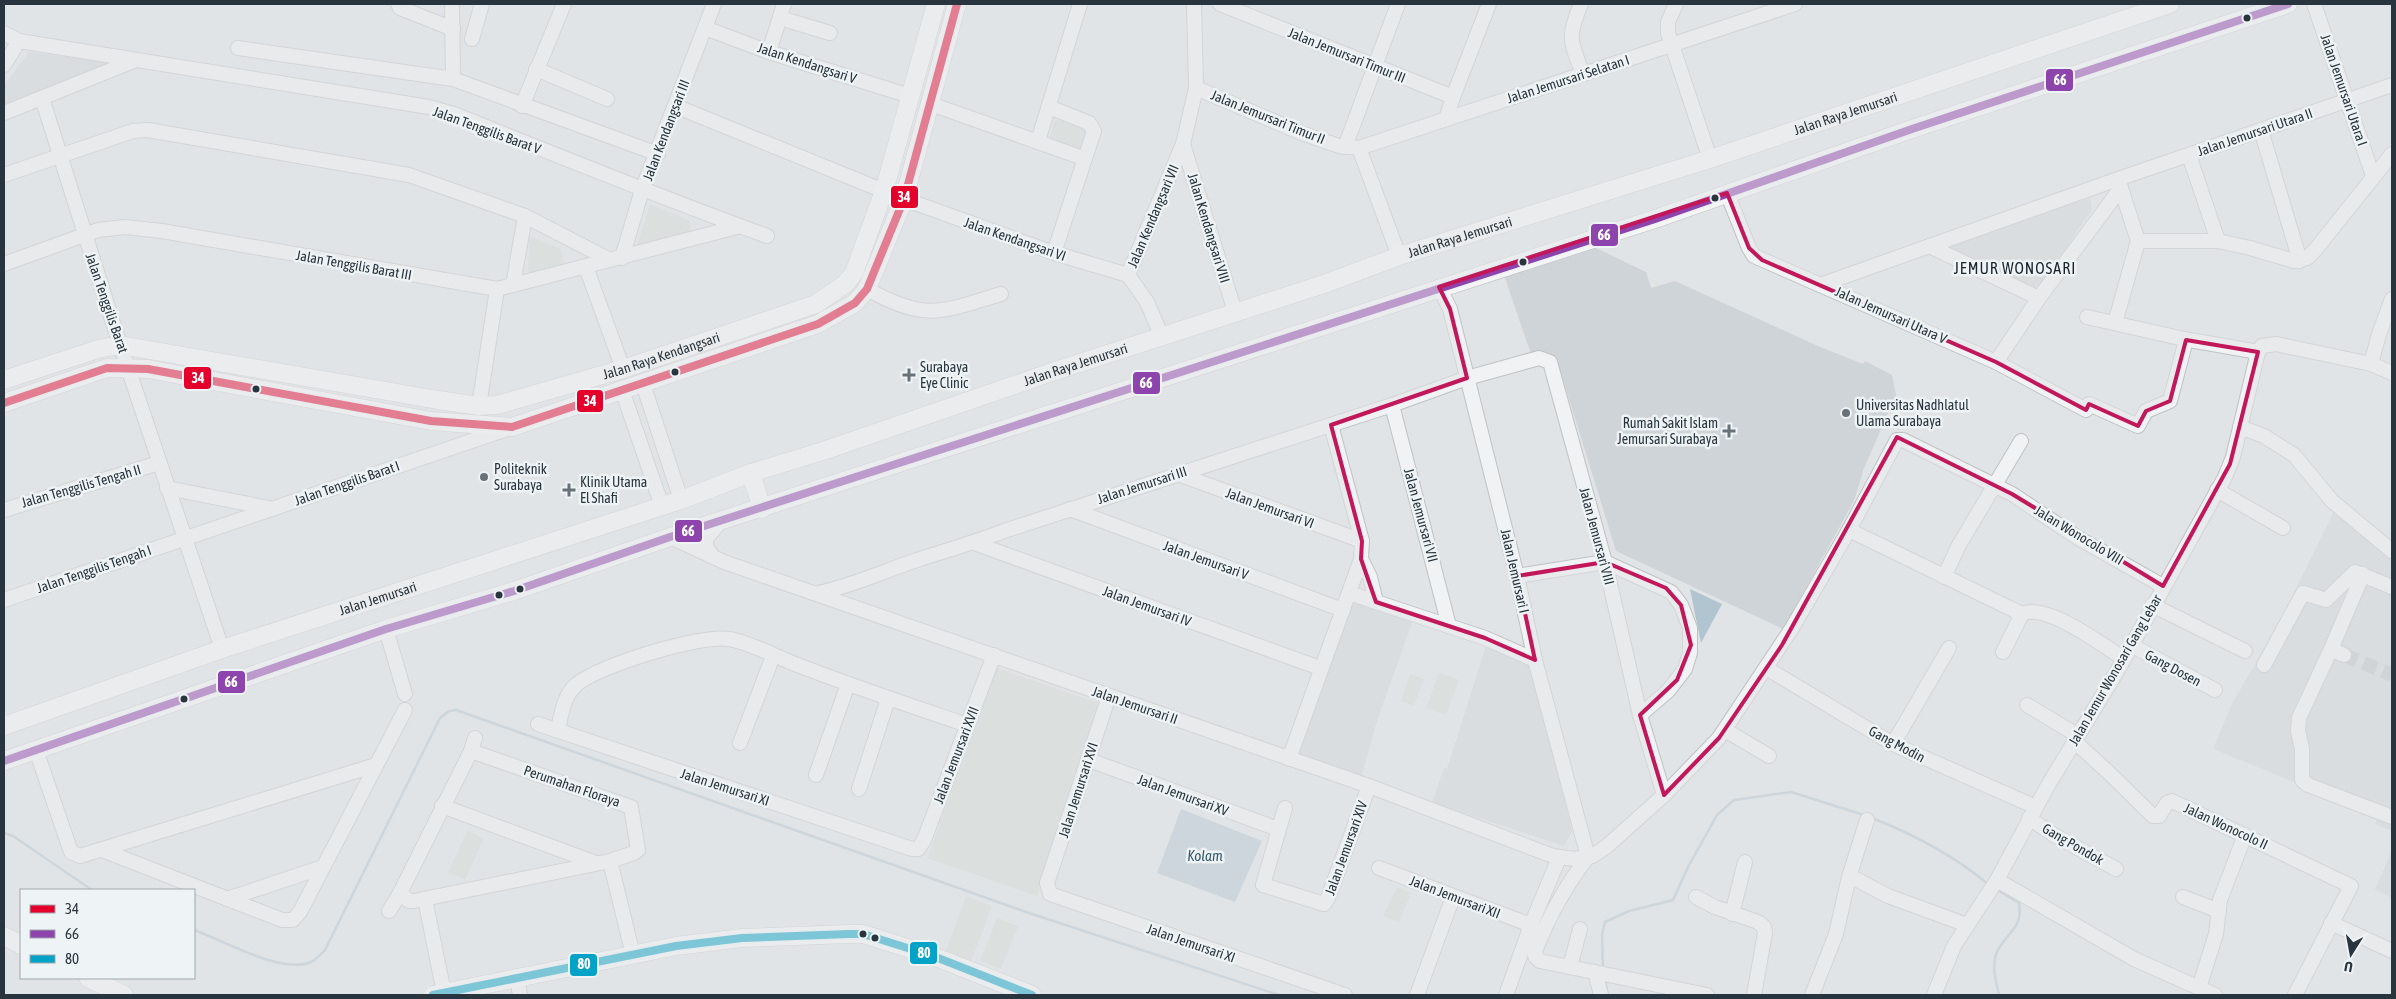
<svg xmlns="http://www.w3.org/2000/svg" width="2396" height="999" viewBox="0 0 2396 999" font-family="'Asap Condensed',sans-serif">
<rect width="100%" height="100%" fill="#e1e4e6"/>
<!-- built -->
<g fill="#cfd4d9">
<polygon points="29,52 85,59 108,63 113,67 4,106 4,83 9,79"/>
<polygon points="2090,198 2092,209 2041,285 2032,288 2021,252 2031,287 1945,251 1942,244"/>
<polygon points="1592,246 1646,272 1651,288 1675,281 1818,346 1863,364 1865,361 1892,375 1896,395 1864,468 1854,501 1783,629 1616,551 1557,360 1543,354 1532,357 1504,275"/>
<polygon points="2335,509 2392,554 2392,831 2375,824 2378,816 2213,749 2232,704 2285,611"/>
<polygon points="1352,599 1413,620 1377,721 1361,778 1293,755"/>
<polygon points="1486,646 1530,663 1572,831 1564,846 1432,803 1444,768 1447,769"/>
<polygon points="2392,850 2392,898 2375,890"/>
</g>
<!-- green -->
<g fill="#d3dad2">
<polygon points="1055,119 1088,130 1081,152 1048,142"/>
<polygon points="650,204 690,221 691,234 635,252"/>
<polygon points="529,236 561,249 564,266 528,281"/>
<polygon points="997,668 1099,703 1037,896 927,858"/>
<polygon points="1439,673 1459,680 1446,715 1426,708"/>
<polygon points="1410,674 1424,679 1414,706 1401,701"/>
<polygon points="467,831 484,839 465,880 448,872"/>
<polygon points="1397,887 1411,893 1399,922 1383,916"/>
<polygon points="966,896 992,906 971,962 945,953"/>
<polygon points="997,918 1018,926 1001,969 980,961"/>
</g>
<!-- water -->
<g fill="#b1c5d0">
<polygon points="1690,589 1722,604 1701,643"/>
<polygon points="1181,809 1262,841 1235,902 1157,873"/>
</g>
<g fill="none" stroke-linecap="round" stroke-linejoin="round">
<!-- stream -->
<g stroke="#b1c5d0" stroke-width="2.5">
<path d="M1872,818c41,16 82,38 116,66"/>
<polyline points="4,833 13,836 92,890"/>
<path d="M1997,890l22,13c5,25 -13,30 -22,49 -6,14 -1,29 2,43"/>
<path d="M194,930c29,10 88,45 117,32 5,-2 10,-8 14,-12l115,-232 9,-7 7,-1 573,203 250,82"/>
<polyline points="1603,969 1602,935 1605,922 1629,911 1673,900 1688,867 1717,815 1734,800 1791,792 1864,815"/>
<polyline points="1605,979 1608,995"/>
</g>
<!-- minor-tunnel -->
<polyline stroke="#bcc1c4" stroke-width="14" stroke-dasharray="14 7" stroke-linecap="butt" points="2344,655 2392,675"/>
<!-- minor casing -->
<g stroke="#bfc2c4" stroke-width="16">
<g id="minor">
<polyline points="398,4 400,8 453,29"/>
<polyline points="452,4 453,79 658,154"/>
<polyline points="1220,4 1453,97 1446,119"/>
<path d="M1581,4c-14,33 -11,37 2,70"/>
<polyline points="1676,4 1668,22 1668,33 1710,159"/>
<polyline points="2314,4 2373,176"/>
<polyline points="780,18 830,33"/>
<polyline points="705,28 769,52 910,96"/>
<polyline points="4,33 19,41"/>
<polyline points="472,39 482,4"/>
<polyline points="238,48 453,79"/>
<polyline points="769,52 784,4"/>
<path d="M4,65l15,-24 410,66 25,7c104,42 208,84 313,122"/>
<polyline points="536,69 607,99"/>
<polyline points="1196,88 1304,134 1339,146 1359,148 1795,4"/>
<polyline points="1453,97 1489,4"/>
<polyline points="42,98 114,326 222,649"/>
<polyline points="928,103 1083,158"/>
<polyline points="522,106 564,4"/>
<polyline points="675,106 884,191"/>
<polyline points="1049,107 1089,123 1094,131 1054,253"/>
<polyline points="4,113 136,60"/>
<polyline points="2261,130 2300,261"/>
<polyline points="1038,141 1080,4"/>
<polyline points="1183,144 1235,312"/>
<polyline points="1345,147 1398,4"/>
<polyline points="1359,148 1399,256"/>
<polyline points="2189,155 2218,241"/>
<polyline points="4,175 133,131 148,130 409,175 525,216 610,260"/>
<polyline points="2119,182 2138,241"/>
<polyline points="1727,193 1749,248 1754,256 1996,362 2086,410 2089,404 2138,426 2146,411 2170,401 2186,340"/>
<polyline points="904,199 1054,253 1128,275"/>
<polyline points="2138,241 2218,241 2250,248 2294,261 2307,258 2315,250 2392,154"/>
<polyline points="1929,246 2039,298"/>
<polyline points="622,258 642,190 714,4"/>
<polyline points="4,264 98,230 125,227 162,231 497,289 737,227"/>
<polyline points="586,267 623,369"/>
<polyline points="513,285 525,216"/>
<polyline points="1820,285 2118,179 2392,85"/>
<path d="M1439,287l11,22 67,267 18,84 53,197c-23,29 -39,59 -53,94v5l5,5 167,34"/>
<path d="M867,289c59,33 74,23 134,5"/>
<polyline points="2087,317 2184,339 2258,352"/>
<polyline points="2115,323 2138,241"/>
<polyline points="1162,337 1147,302 1128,275 1183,144 1196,88 1194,4"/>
<polyline points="1996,362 2039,298 2121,188"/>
<polyline points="2371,364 2379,334 2392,299"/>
<polyline points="643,384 681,500"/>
<polyline points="622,390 662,506"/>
<polyline points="1392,405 1449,626"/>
<polyline points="479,406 497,289"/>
<polyline points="2240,427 2264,436 2294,455 2332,501 2392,551"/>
<polyline points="1178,474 1362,541"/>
<polyline points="167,488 269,508"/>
<polyline points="2217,490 2283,528"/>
<polyline points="1070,509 1343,610"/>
<polyline points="4,510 159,463"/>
<polyline points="1849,530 2022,614"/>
<polyline points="670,537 724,562 1369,786 1553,856 1575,859 1592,856 1606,847 1664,795 1719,738 1792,628 1849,530 1897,440 1903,440 2012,494 2078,538 2163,586"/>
<polyline points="974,543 1320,668"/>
<polyline points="711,554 706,547 706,539 720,522"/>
<polyline points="1361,559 1370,577 1376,602"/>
<polyline points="1517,576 1605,562 1671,592 1681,605 1690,628 1690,653 1685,669 1668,691 1640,715"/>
<polyline points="1944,577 1959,545 2021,441"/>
<path d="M818,593c35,-7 68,-23 102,-34 28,-9 56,-17 84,-28l388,-126 75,-27 72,-20 11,4 55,200 35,153 24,80"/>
<polyline points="1349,593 1485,638 1535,660"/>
<polyline points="4,600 507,429"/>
<polyline points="2152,605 2245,651"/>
<polyline points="386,629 405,694"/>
<polyline points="2131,645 2215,690"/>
<polyline points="2331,649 2363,574"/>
<path d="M2003,652l19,-38c24,-12 80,31 101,44"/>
<polyline points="2344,655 2331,649 2299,718 2298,731 2302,749 2302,780 2308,785 2392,817"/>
<polyline points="2264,665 2303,593 2326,600 2355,572 2392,587"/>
<polyline points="1766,668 1893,744 2036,807"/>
<polyline points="1109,696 1047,883 1050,894 1345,995"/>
<polyline points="2027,705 2077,735"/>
<polyline points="538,724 912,849 918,849 924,840 994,655"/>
<path d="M558,730c3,-15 6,-35 18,-45 20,-19 126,-51 153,-46 20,3 54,21 74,28 54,21 109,39 164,58"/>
<polyline points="1725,730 1769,756"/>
<polyline points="2074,741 2107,771 2153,816 2159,816 2167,803 2172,801 2351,886 2295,995"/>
<polyline points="740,743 773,656"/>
<polyline points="1893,744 1949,648"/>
<polyline points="36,750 71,852 80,856 376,765"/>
<polyline points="1289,759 1361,559 1362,541 1331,425"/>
<polyline points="1089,760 1278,829"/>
<polyline points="816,775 848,684"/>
<polyline points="859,789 888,699"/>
<polyline points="442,806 596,863"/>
<polyline points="1285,808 1263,885 1324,904 1328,898 1369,786"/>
<polyline points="2029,818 2054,835 2116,869"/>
<polyline points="102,850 282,920 293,920 300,912 405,710"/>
<polyline points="610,861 633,955"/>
<polyline points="1379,868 1531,925"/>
<polyline points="1850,876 1888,896 1967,925"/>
<polyline points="1997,880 2134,959 2215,995"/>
<polyline points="400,893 409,901 414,901 610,861 634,853 638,850 631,807 471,751"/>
<polyline points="1696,897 1715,907 1758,922 1764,927 1765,933 1754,995"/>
<polyline points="2183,897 2219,911"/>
<polyline points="227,899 323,867"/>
<polyline points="425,899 444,993"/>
<polyline points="389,911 400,893 471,751 475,738"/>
<polyline points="1732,914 1745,862"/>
<polyline points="2331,923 2392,951"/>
<polyline points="1570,967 1580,929"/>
<polyline points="1595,972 1601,995"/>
<polyline points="517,978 520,995"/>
<polyline points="2199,988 2216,934 2220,900 2245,835"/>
<polyline points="1417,995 1453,897"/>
<polyline points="1506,995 1531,925 1559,858"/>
<polyline points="1812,995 1836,934 1849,877 1867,820"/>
<polyline points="1934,995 1954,946 1997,880 2047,787 2119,668 2225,477 2233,457 2258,352 2262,346 2276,344 2371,364 2392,373"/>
</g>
</g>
<!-- major casing -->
<g stroke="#bec1c3" stroke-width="19">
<g id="major">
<path id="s1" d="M4,380l94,-31 22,-4 318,55 41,6 18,-1 126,-36 193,-65 29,-20 9,-11 30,-82 52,-187"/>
<polyline points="4,403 107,368 148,369 431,421 512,427 818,324 855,303 867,289 904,199 957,4"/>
<polyline points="751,473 762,509"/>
<path id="s2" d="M4,726l218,-77 459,-149 70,-27 75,-23 226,-78 272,-88 75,-28 311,-97 460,-155"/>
<polyline points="4,761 386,629 514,591 670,537 1655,219 1912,129 2288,4"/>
<polyline points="4,936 21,945"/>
<polyline points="88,978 124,995"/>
<polyline points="433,995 676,946 742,938 849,934 863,934 933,956 1032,995"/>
</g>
</g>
<!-- minor -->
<use href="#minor" stroke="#f0f2f3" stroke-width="14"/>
<!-- major -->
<use href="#major" stroke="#f5f5f6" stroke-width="18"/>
<!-- bus-1 casing -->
<g stroke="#eef3f5" stroke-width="11">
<polyline id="bus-1" points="4,403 107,368 148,369 431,421 512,427 818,324 855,303 867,289 904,199 957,4"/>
</g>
<!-- bus-2 casing -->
<g stroke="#eef3f5" stroke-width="11">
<polyline id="bus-2" points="4,761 386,629 514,591 670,537 1655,219 1912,129 2288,4"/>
</g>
<!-- bus-3 casing -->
<g stroke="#eef3f5" stroke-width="11">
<polyline id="bus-3" points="433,995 676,946 742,938 849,934 863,934 933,956 1032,995"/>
</g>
<!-- bus-1 -->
<use href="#bus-1" stroke="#e4002b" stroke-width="8"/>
<!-- bus-2 -->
<use href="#bus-2" stroke="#8e44ad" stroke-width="8"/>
<!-- bus-3 -->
<use href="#bus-3" stroke="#02a3c7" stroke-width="8"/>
</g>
<!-- marked area -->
<path d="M0 0H2396V999H0ZM1727,193l22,55 13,12 234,102 90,48 3,-6 49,22 8,-15 24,-10 16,-61 72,12 -28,112 -67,122 -151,-92 -115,-57 -115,208 -63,93 -55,57 -24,-80 37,-35 14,-35 -10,-40 -15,-17 -61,-26 -88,14 18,84 -50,-22 -109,-36 -15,-43 1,-18 -31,-116 136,-47 -17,-69 -11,-22z" fill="#e1e4e6" fill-opacity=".55" fill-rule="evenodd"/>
<path fill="none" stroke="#c2185b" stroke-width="4" stroke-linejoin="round" d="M1727,193l22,55 13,12 234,102 90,48 3,-6 49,22 8,-15 24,-10 16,-61 72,12 -28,112 -67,122 -151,-92 -115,-57 -115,208 -63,93 -55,57 -24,-80 37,-35 14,-35 -10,-40 -15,-17 -61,-26 -88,14 18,84 -50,-22 -109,-36 -15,-43 1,-18 -31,-116 136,-47 -17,-69 -11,-22z"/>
<!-- markers -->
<g fill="#29353e" stroke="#eef3f5" stroke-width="2">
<circle cx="2247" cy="18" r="4.5"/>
<circle cx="1715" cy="198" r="4.5"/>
<circle cx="1523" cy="262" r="4.5"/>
<circle cx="675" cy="372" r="4.5"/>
<circle cx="256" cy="389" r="4.5"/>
<circle cx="520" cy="589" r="4.5"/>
<circle cx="499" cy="595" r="4.5"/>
<circle cx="184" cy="699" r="4.5"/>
<circle cx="863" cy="934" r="4.5"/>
<circle cx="875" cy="938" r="4.5"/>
</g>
<g fill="#697279" stroke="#eef3f5" stroke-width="2">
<path d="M906.5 367.5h5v5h5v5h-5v5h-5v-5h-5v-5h5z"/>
<circle cx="1846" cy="413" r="5"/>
<path d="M1726.5 423.5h5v5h5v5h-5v5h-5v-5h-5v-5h5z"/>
<circle cx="484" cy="477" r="5"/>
<path d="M566.5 482.5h5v5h5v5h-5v5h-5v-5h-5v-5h5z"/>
</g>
<g text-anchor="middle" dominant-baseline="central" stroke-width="5" stroke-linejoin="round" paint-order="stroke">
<!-- street labels -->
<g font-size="14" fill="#29353e" stroke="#eef3f5">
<text transform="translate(1347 55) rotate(22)">Jalan Jemursari Timur III</text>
<text transform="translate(807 63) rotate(18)">Jalan Kendangsari V</text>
<text transform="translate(1568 79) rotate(-18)">Jalan Jemursari Selatan I</text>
<text transform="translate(2344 90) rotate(71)">Jalan Jemursari Utara I</text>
<text stroke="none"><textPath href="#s2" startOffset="1941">Jalan Raya Jemursari</textPath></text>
<text transform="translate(1268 117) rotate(22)">Jalan Jemursari Timur II</text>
<text transform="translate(487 130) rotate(20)">Jalan Tenggilis Barat V</text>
<text transform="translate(666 130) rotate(-69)">Jalan Kendangsari III</text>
<text transform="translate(2255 132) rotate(-19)">Jalan Jemursari Utara II</text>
<text transform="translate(1153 216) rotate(-67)">Jalan Kendangsari VII</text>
<text transform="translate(1209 228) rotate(73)">Jalan Kendangsari VIII</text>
<text stroke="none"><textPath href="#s2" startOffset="1536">Jalan Raya Jemursari</textPath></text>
<text transform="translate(1015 239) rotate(19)">Jalan Kendangsari VI</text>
<text transform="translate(354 265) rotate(10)">Jalan Tenggilis Barat III</text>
<text transform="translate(107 303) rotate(71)">Jalan Tenggilis Barat</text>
<text transform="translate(1891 315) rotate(24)">Jalan Jemursari Utara V</text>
<text stroke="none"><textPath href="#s1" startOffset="675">Jalan Raya Kendangsari</textPath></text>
<text stroke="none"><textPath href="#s2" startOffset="1131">Jalan Raya Jemursari</textPath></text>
<text transform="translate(347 483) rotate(-19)">Jalan Tenggilis Barat I</text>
<text transform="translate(1142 485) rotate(-18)">Jalan Jemursari III</text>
<text transform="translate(81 486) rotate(-16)">Jalan Tenggilis Tengah II</text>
<text transform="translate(1270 508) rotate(20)">Jalan Jemursari VI</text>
<text transform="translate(1421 515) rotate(75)">Jalan Jemursari VII</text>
<text transform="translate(2079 535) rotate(31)">Jalan Wonocolo VIII</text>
<text transform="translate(1597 536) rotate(75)">Jalan Jemursari VIII</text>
<text transform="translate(1206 560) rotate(20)">Jalan Jemursari V</text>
<text transform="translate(94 569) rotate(-19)">Jalan Tenggilis Tengah I</text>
<text transform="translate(1515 571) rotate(77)">Jalan Jemursari I</text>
<text stroke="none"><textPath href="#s2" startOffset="395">Jalan Jemursari</textPath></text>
<text transform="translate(1147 606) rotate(20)">Jalan Jemursari IV</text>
<text transform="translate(2173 668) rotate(28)">Gang Dosen</text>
<text transform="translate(2115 670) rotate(-60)">Jalan Jemur Wonosari Gang Lebar</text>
<text transform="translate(1135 705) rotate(19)">Jalan Jemursari II</text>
<text transform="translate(1897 744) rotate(28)">Gang Modin</text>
<text transform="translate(956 755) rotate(-69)">Jalan Jemursari XVII</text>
<text transform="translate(572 786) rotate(19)">Perumahan Floraya</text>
<text transform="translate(725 787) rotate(18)">Jalan Jemursari XI</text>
<text transform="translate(1078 790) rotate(-72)">Jalan Jemursari XVI</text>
<text transform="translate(1183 795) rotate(20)">Jalan Jemursari XV</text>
<text transform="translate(2226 826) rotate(25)">Jalan Wonocolo II</text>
<text transform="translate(2073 844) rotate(30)">Gang Pondok</text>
<text transform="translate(1346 848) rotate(-70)">Jalan Jemursari XIV</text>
<text transform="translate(1455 897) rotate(21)">Jalan Jemursari XII</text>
<text transform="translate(1191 943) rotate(19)">Jalan Jemursari XI</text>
</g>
<!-- poi labels -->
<g font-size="14" fill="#29353e" stroke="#eef3f5" text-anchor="start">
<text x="920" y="367">Surabaya<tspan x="920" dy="16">Eye Clinic</tspan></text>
<text x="1856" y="405">Universitas Nadhlatul<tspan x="1856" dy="16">Ulama Surabaya</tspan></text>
<text x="1718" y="423" text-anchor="end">Rumah Sakit Islam<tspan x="1718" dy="16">Jemursari Surabaya</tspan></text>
<text x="494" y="469">Politeknik<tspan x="494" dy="16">Surabaya</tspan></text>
<text x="580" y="482">Klinik Utama<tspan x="580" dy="16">El Shafi</tspan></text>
</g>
<!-- water labels -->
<g font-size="15" font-style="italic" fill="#355a70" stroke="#eef3f5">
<text x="1205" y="855">Kolam</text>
</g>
<!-- quarter labels -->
<g font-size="16" letter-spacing="1" fill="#1b252f" stroke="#eef3f5">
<text x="2015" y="268">JEMUR WONOSARI</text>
</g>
</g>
<g stroke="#eef3f5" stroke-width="2">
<rect x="2045" y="68" width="29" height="24" rx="5" fill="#8e44ad"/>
<rect x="890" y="185" width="29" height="24" rx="5" fill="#e4002b"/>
<rect x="1590" y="223" width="29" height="24" rx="5" fill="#8e44ad"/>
<rect x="183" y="366" width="29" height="24" rx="5" fill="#e4002b"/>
<rect x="1132" y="371" width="29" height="24" rx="5" fill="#8e44ad"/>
<rect x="576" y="389" width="28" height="24" rx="5" fill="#e4002b"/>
<rect x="674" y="519" width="29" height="24" rx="5" fill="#8e44ad"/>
<rect x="217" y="670" width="29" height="24" rx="5" fill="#8e44ad"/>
<rect x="909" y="941" width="29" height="24" rx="5" fill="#02a3c7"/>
<rect x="569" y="953" width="29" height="24" rx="5" fill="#02a3c7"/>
</g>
<g font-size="14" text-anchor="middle" font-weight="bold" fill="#fff">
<text x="2060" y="85">66</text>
<text x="904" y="202">34</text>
<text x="1604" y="240">66</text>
<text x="198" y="383">34</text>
<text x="1146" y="388">66</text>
<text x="590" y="406">34</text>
<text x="688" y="536">66</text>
<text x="231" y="687">66</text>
<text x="924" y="958">80</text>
<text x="584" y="969">80</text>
</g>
<!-- border -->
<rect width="2396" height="999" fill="none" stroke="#29353e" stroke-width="10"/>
<!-- legend -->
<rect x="20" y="889" width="175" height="90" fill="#eef3f5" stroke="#9fa7ac"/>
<rect x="30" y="905" width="25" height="8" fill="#e4002b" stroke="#9fa7ac"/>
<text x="65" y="914" font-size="15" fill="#29353e">34</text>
<rect x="30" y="930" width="25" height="8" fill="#8e44ad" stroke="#9fa7ac"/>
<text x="65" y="939" font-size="15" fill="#29353e">66</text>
<rect x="30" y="955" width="25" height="8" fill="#02a3c7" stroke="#9fa7ac"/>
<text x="65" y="964" font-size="15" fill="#29353e">80</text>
<!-- north arrow -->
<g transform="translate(2351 954) rotate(191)" stroke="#eef3f5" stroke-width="4" paint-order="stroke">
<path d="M0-4L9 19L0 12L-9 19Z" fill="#29353e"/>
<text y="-8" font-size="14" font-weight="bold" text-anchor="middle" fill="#29353e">U</text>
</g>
</svg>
